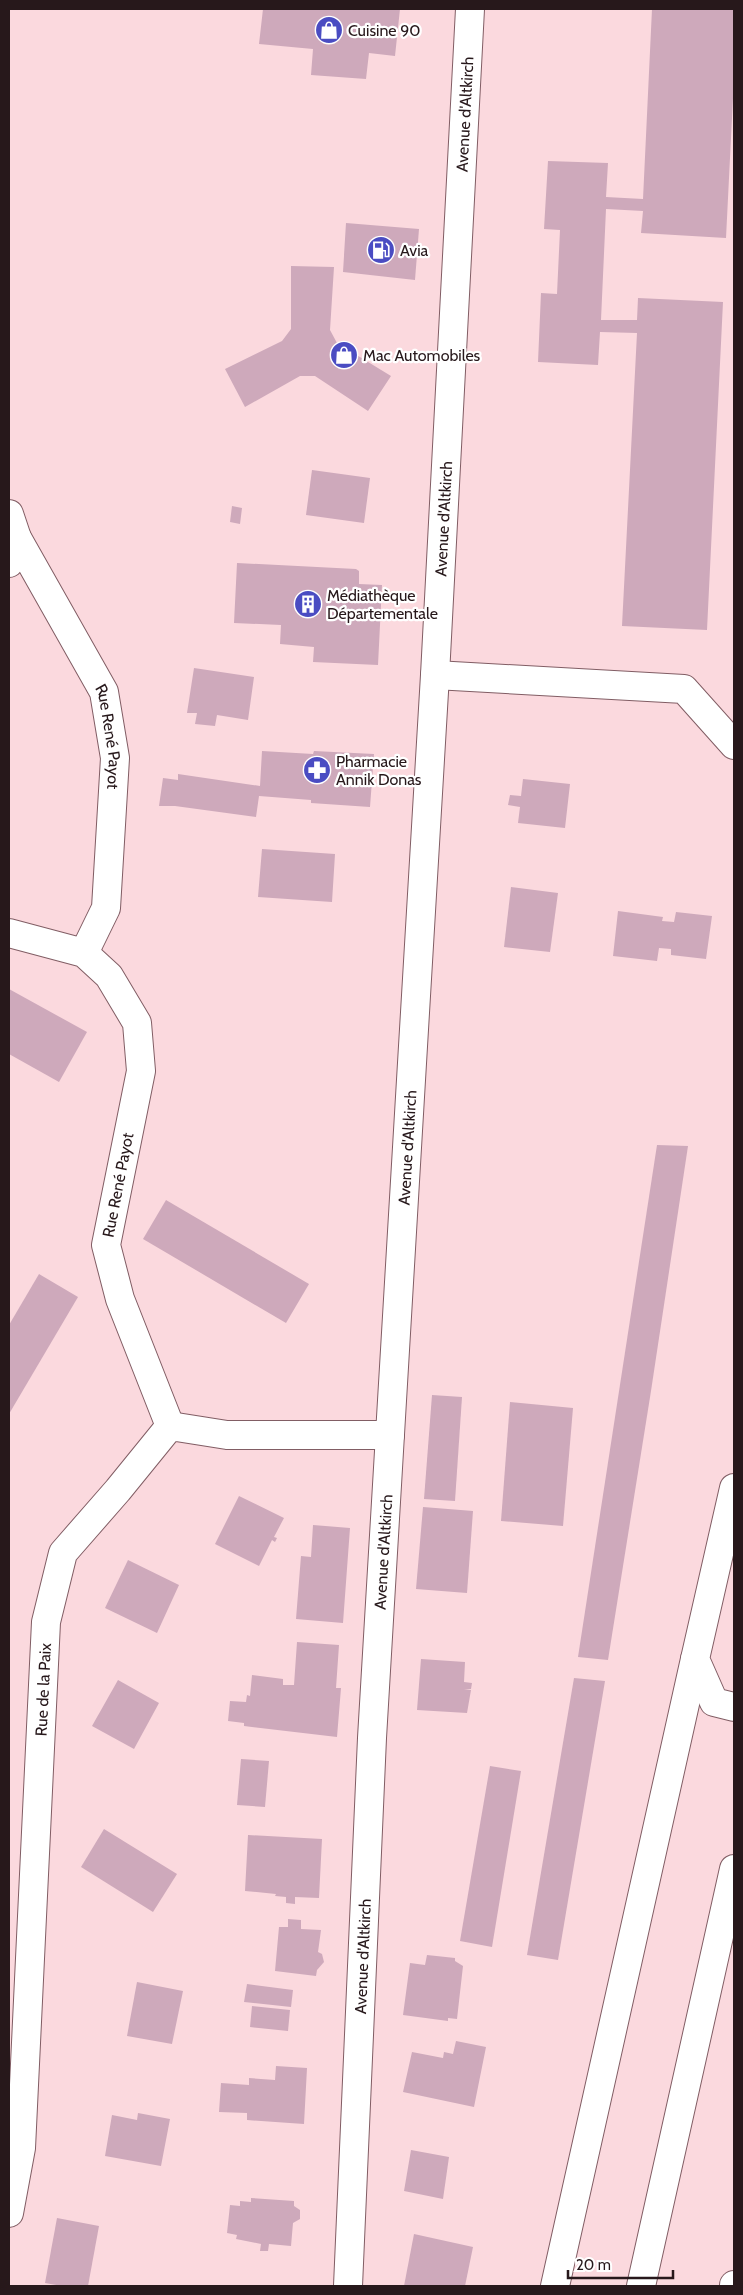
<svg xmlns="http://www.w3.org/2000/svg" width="743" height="2295" viewBox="0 0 743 2295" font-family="Cabin,sans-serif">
<rect width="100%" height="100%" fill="#fbd9de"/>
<!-- building -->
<g fill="#cea9bb">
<polygon points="263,9 400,9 395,56 369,53 366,79 311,75 313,49 259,44"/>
<polygon points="652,9 734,9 734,78 726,238 641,233 643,211 606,209 601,320 637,320 638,298 723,302 707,630 622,626 637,333 600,332 598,365 538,362 541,293 557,294 560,230 544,229 548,161 608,163 606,197 643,199"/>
<polygon points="346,223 419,229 415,280 343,272"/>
<polygon points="291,266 334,267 330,330 337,343 391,376 368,411 315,376 300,376 245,407 225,369 282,341 291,329"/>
<polygon points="312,470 370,478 364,523 306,515"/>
<polygon points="232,506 242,508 240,524 230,522"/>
<polygon points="237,563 356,569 359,571 359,584 382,585 378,665 313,662 314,647 280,644 281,625 234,623"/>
<polygon points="194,668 254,677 248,720 217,715 215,726 195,724 197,713 187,713"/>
<polygon points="262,751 313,754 314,751 374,754 370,807 311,803 311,800 259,796 256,817 175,806 159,806 163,778 178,780 178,774 260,786"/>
<polygon points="523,779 570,784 565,828 518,823 520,807 508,805 510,795 521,796"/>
<polygon points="262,849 335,854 332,902 258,897"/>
<polygon points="511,887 558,893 550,952 504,947"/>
<polygon points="618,911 663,917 662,921 674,922 676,912 712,916 706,959 671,955 671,949 659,948 657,961 613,956"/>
<polygon points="9,989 87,1032 59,1082 9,1054"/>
<polygon points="657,1145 688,1146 651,1391 608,1660 578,1657"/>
<polygon points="166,1200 309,1284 286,1323 143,1239"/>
<polygon points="39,1274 78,1297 9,1414 9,1325"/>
<polygon points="432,1395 462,1397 455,1501 424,1499"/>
<polygon points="510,1402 573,1408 563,1526 501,1521"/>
<polygon points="239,1496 284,1518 274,1537 277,1538 275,1542 272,1540 259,1566 215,1544"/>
<polygon points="423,1507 473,1511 467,1593 416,1589"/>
<polygon points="313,1525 350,1528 343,1623 296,1619 301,1556 311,1557"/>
<polygon points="128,1560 179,1585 157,1633 105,1608"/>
<polygon points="297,1642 339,1645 336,1688 341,1688 337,1737 244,1726 244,1723 228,1721 230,1701 246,1702 247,1695 250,1696 252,1675 283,1679 283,1685 294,1685"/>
<polygon points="421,1659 465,1662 464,1682 472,1683 471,1689 464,1689 471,1690 467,1713 417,1710"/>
<polygon points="574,1678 605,1681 558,1960 527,1955"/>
<polygon points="118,1680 159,1703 134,1749 92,1726"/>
<polygon points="241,1759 269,1761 265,1807 237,1805"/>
<polygon points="490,1766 521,1771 492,1947 460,1941"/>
<polygon points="104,1829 177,1874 153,1912 81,1867"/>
<polygon points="248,1835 322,1839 319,1898 295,1897 295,1904 286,1903 286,1897 275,1896 276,1894 245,1891"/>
<polygon points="288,1919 301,1920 301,1929 321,1930 318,1952 322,1954 324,1962 317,1970 316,1976 275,1971 279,1927 288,1927"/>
<polygon points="427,1955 455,1958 455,1961 463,1966 457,2019 448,2018 448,2021 403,2015 410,1963 425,1965"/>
<polygon points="137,1982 183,1991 172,2044 127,2036"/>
<polygon points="247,1984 293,1990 291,2007 244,2002"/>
<polygon points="252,2006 290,2010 288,2031 250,2027"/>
<polygon points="456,2041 486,2047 474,2107 403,2092 412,2052 443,2058 444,2052 453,2054"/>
<polygon points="276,2066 307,2068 304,2124 247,2120 247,2113 219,2112 221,2083 249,2085 249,2078 275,2080"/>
<polygon points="138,2113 170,2119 161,2166 105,2156 112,2115 137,2120"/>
<polygon points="411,2150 449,2157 443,2199 404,2191"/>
<polygon points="251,2198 294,2201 294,2206 300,2210 300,2219 293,2223 291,2246 269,2244 268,2251 260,2251 261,2244 236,2239 237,2235 227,2233 230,2205 240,2206 240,2201 251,2202"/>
<polygon points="57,2218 99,2226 88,2286 62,2286 45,2283"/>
<polygon points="414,2234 473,2247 465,2286 404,2286"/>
</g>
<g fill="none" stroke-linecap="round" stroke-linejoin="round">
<!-- minor casing -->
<g stroke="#815d64" stroke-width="30">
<g id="minor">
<polyline points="9,514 17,538 9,563"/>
<path id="s1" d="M17,538l87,154 11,66 -9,150 -22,45"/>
<polyline points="435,675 684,689 734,745"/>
<polyline points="9,933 84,953 109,976 137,1023 141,1071 106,1245 120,1299 170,1426"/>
<polyline points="734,1488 695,1659 714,1702 734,1707"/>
<path id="s2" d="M9,2213l12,-65 25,-526 17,-69 55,-63 52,-64 57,9h163"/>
<path id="s3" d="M348,2286l24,-548 63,-1063 35,-666"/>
<polyline points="555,2286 695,1659"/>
<polyline points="641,2286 734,1869"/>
<polyline points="734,2286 734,2285"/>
</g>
</g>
<!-- minor -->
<use href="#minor" stroke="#fff" stroke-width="28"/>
</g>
<!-- icons -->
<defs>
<g id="shop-disc" transform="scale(1.4375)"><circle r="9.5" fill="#4a4cc2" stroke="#fff"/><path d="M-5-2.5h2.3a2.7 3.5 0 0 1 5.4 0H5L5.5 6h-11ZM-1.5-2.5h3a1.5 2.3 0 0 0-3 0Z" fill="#fff"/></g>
<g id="fuel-disc" transform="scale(1.4375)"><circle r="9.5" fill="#4a4cc2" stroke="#fff"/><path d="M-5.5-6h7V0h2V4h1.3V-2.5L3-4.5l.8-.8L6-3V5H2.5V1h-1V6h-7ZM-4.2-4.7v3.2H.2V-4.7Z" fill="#fff"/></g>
<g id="building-disc" transform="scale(1.4375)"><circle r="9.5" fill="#4a4cc2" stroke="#fff"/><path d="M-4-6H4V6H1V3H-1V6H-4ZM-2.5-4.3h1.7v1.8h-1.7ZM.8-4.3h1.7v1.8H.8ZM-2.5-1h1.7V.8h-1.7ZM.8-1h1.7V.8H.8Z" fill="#fff"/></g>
<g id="pharmacy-disc" transform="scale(1.4375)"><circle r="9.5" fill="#4a4cc2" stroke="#fff"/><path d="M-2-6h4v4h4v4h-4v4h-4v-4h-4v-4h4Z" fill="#fff"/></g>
</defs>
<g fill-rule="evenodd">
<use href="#shop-disc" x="329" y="30"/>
<use href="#fuel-disc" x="381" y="250"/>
<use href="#shop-disc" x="344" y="355"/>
<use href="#building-disc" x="308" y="604"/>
<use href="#pharmacy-disc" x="317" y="770"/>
</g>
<g text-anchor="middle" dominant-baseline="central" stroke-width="4.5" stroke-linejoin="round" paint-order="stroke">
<!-- poi labels -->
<g font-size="16" fill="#27181b" stroke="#fff" text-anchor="start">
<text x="348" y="30">Cuisine 90</text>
<text x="400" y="250">Avia</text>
<text x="363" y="355">Mac Automobiles</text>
<text x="327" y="595">Médiathèque<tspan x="327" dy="18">Départementale</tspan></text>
<text x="336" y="761">Pharmacie<tspan x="336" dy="18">Annik Donas</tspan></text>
</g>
<!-- street labels -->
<g font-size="16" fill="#27181b" stroke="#fff">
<text stroke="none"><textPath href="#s3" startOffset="2175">Avenue d'Altkirch</textPath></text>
<text stroke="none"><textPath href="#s3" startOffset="1770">Avenue d'Altkirch</textPath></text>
<text stroke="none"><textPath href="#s1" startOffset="222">Rue René Payot</textPath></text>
<text stroke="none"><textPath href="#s3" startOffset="1140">Avenue d'Altkirch</textPath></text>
<text transform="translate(118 1185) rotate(-79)">Rue René Payot</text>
<text stroke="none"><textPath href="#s3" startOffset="735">Avenue d'Altkirch</textPath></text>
<text stroke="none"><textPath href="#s2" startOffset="525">Rue de la Paix</textPath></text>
<text stroke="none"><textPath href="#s3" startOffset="330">Avenue d'Altkirch</textPath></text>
</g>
</g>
<!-- border -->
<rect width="743" height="2295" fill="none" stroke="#27181b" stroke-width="20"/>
<!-- scale -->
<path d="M568 2270v8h105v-8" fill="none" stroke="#27181b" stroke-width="2.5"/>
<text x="576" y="2270" font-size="15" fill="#27181b" stroke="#ffffff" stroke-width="4" paint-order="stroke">20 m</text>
</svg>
